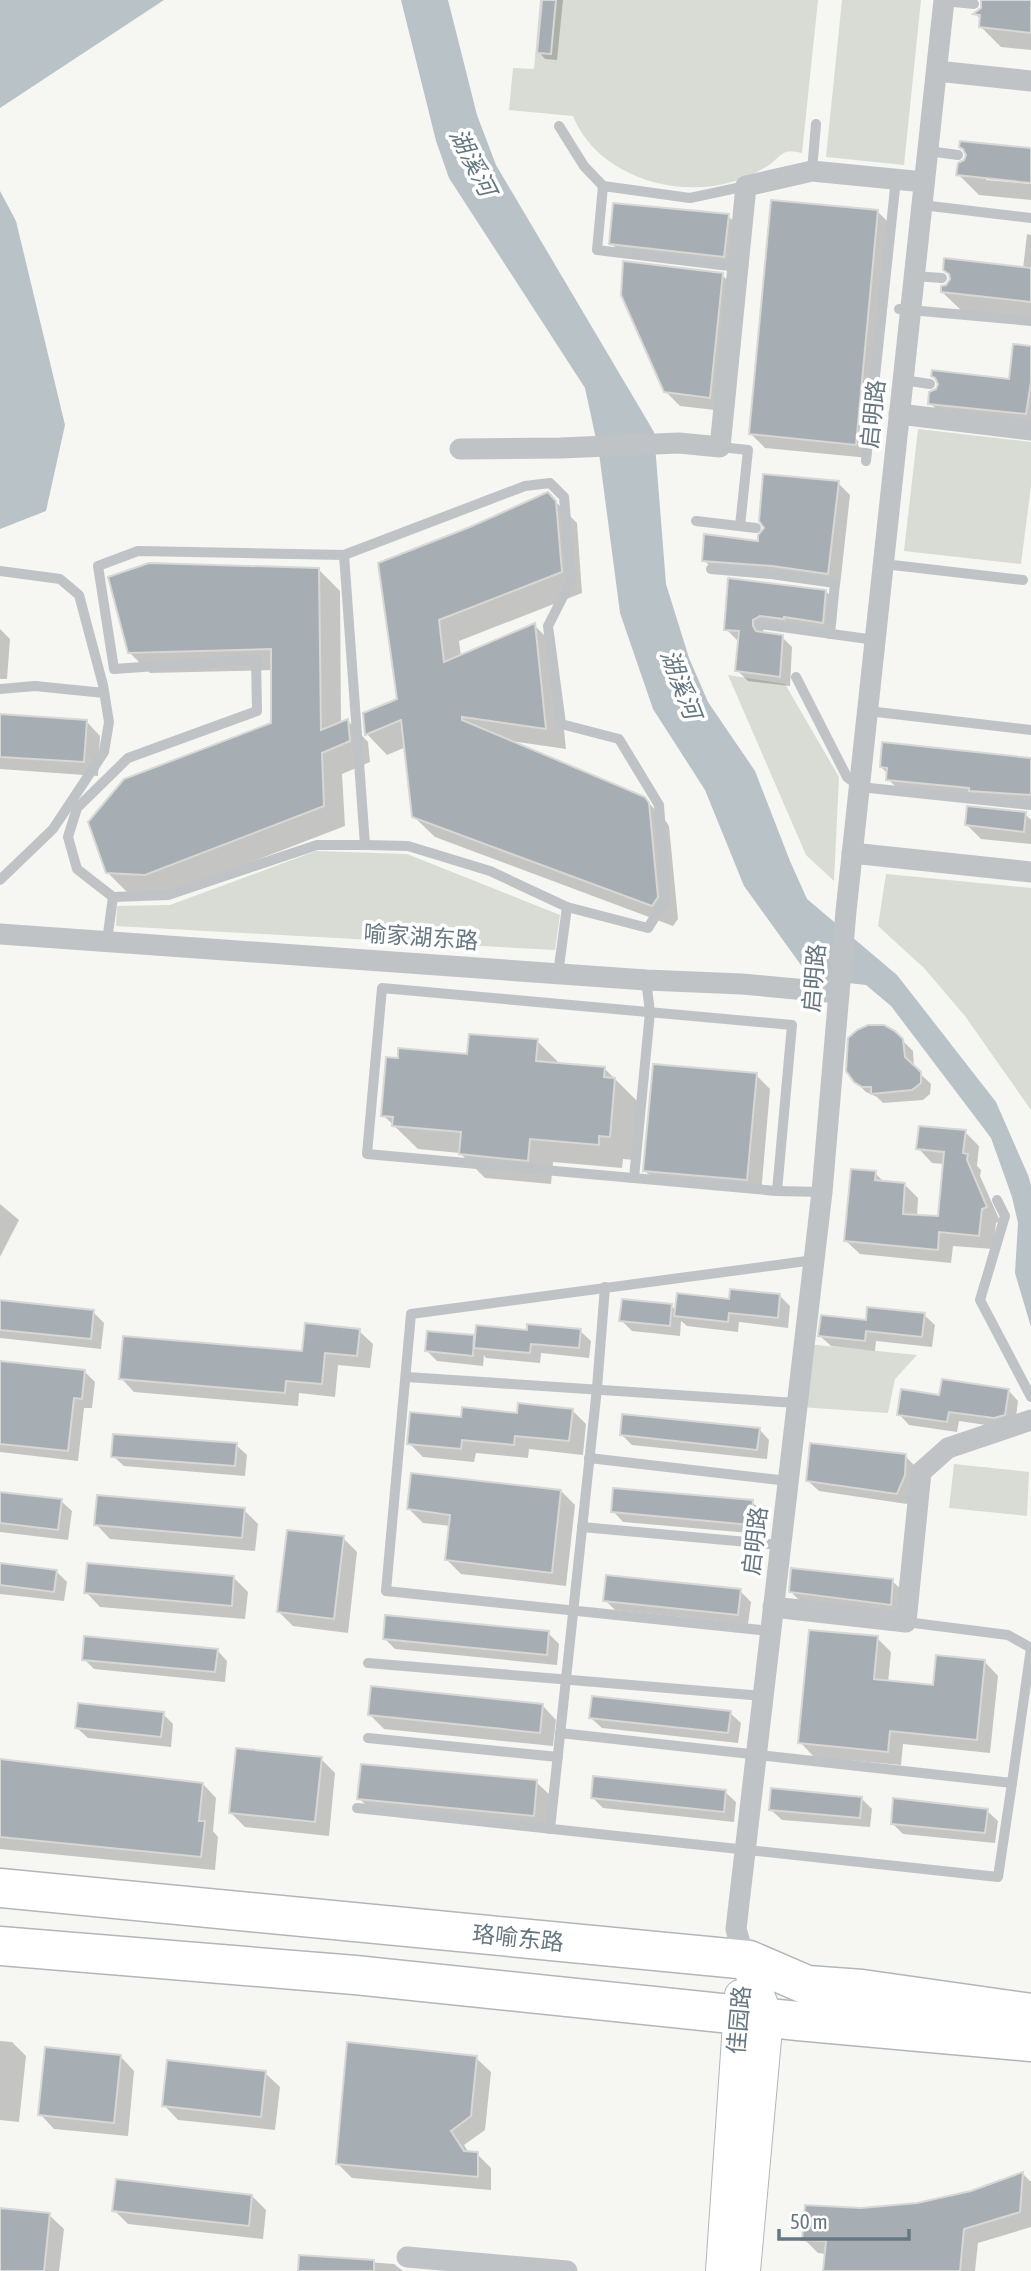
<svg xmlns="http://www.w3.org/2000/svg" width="1031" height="2271" viewBox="0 0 1031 2271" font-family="'Asap Condensed','Noto Sans SC',sans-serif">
<rect width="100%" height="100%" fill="#f6f6f3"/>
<!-- green -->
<g fill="#d8dcd4">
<path d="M540,0h278l-16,153c-4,-1 -12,-2 -16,-1 -6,2 -12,10 -17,13 -11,7 -22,13 -34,16 -58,19 -138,-5 -162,-65l-64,-6 4,-42 21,1z"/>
<polygon points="842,0 921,0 904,165 826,157"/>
<polygon points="918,429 1031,442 1031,486 1021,564 904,551"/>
<polygon points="728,675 785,684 839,777 834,881 806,855"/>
<polygon points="316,851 407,854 560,915 555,950 116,926 117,906 170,905"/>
<polygon points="886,874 1031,888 1031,1110 965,1016 924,968 878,926"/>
<polygon points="806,1344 917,1355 895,1379 888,1413 800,1407"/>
<polygon points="954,1464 1029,1472 1027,1516 949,1508"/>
</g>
<!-- water -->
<g fill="#b9c3c7">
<polygon points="0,0 164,0 0,108"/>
<polygon points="401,0 448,0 477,115 496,165 654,432 666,584 689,658 708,702 755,771 790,861 807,899 897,975 996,1102 1028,1175 1031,1185 1031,1327 1015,1273 1018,1223 1012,1197 991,1138 891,1006 866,985 811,979 744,886 705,790 653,709 620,613 599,453 585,388 449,178 436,141"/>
<polygon points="0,191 16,221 65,425 46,511 0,529"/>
</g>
<!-- shadow -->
<g fill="#0003">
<polygon points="544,0 563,0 557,60 545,59 539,52"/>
<polygon points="981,0 1031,0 1031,50 1001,47 981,27 981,20 975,13 981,10"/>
<polygon points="1031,150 1031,181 986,176 986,180 1031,184 1031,200 979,195 958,174"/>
<polygon points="878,212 892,226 869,458 765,448 751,434"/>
<polygon points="728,216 742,230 738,271 625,257 611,243"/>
<polygon points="1027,234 1031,235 1031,320 963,312 942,292 952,280 1023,269"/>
<polygon points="722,275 736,289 724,411 680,406 665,391"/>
<polygon points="1031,348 1031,433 951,424 930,403 1011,381"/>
<polygon points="838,483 850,495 840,586 716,573 704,560 759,543"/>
<polygon points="548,494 577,523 582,593 459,641 461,657 534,625 555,646 566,749 511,741 644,798 665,820 669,826 678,919 673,926 435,837 413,816 406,747 387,755 367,734 365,714 399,700 471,528"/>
<polygon points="319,570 340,591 341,724 348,721 368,742 370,762 342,774 345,826 166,895 128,893 107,872 273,724 273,670 150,673 129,652"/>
<polygon points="730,580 826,591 836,602 833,633 772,626 763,630 763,634 782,637 792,647 790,686 748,681 737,670 740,640 737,640 726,629"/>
<polygon points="0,629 10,639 7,679 0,679"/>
<polygon points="0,716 86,721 100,736 98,776 0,769"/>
<polygon points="1031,759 1031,808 902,793 888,779 888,774 881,767"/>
<polygon points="1025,814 1031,820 1031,844 981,839 967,825"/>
<polygon points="894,1032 913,1051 914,1068 931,1084 930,1094 923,1100 883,1103 877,1097 866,1092 855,1081"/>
<polygon points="537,1041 561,1065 604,1068 639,1103 634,1160 623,1159 622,1168 553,1162 551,1184 485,1178 460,1153 418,1149 383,1115 469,1056"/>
<polygon points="756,1075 770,1089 761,1194 659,1184 644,1170"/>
<polygon points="965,1132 979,1146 977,1166 981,1170 980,1176 1000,1221 996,1223 993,1249 953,1246 951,1263 860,1254 845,1240 875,1173 885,1183 904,1184 918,1198 917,1217 940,1218 945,1164 932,1163 918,1148"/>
<polygon points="0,1204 19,1220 0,1257"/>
<polygon points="780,1296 790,1306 788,1328 739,1322 738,1332 687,1326 681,1321 680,1336 632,1331 621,1320 671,1306 677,1311 730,1301"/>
<polygon points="0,1302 93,1312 104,1323 101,1349 0,1338"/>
<polygon points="924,1315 935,1325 932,1347 876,1341 875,1351 831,1346 820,1336 867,1322"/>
<polygon points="359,1331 373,1344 370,1368 338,1365 335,1397 299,1393 298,1406 134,1392 121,1378 304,1353"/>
<polygon points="580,1331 591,1341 589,1358 541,1353 540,1363 486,1358 484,1355 483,1366 437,1361 426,1350 474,1337 476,1340 528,1332"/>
<polygon points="0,1362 84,1371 95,1382 92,1408 84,1408 78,1461 0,1452"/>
<polygon points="1008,1390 1018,1401 1015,1425 1006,1428 959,1421 957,1432 909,1425 899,1414 941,1397"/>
<polygon points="572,1410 586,1424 583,1455 529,1449 528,1458 476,1453 474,1462 423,1457 409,1443 463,1419"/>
<polygon points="759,1429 769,1440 767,1459 632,1445 622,1435"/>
<polygon points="236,1445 247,1455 245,1476 124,1466 113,1456"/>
<polygon points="905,1456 916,1467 915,1486 907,1504 819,1491 808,1481"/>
<polygon points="561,1491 575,1505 566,1586 461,1574 447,1560 451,1526 423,1523 409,1509"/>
<polygon points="0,1494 61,1501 72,1511 68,1540 0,1532"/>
<polygon points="752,1502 763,1512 761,1534 623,1522 613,1511"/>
<polygon points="244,1510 258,1524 255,1551 110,1539 96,1524"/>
<polygon points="343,1538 357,1552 348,1633 293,1626 279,1612"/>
<polygon points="0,1565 56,1571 67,1582 64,1601 0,1594"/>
<polygon points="234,1578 248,1592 245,1619 100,1607 86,1592"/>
<polygon points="892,1581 903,1591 901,1614 801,1602 790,1591"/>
<polygon points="740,1591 751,1602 748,1624 615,1610 605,1600"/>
<polygon points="548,1633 559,1644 557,1665 395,1649 384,1638"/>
<polygon points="877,1638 891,1652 888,1683 934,1687 984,1661 998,1676 990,1753 903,1744 901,1765 814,1757 800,1742"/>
<polygon points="217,1650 227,1661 225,1682 94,1669 84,1659"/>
<polygon points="542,1705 556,1720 553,1746 384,1729 370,1715"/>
<polygon points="730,1713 741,1723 738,1743 602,1728 591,1718"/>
<polygon points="163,1714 173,1724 171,1747 88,1738 77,1728"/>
<polygon points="321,1759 335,1773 329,1836 245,1827 231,1813"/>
<polygon points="0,1762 203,1784 216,1798 213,1831 218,1837 215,1870 0,1849"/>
<polygon points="536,1782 551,1796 548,1829 373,1813 359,1798"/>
<polygon points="725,1792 736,1802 734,1822 603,1808 592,1797"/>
<polygon points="861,1798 872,1809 870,1827 782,1820 771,1810"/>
<polygon points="987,1811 998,1821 995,1843 903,1834 892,1823"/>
<polygon points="0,2041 12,2042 26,2056 19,2122 0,2120"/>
<polygon points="120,2056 134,2071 128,2136 54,2129 40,2114"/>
<polygon points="476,2058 491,2072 485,2130 464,2145 469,2153 477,2154 491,2168 491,2190 352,2178 338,2164"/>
<polygon points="265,2073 280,2087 275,2130 178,2120 164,2105"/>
<polygon points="1023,2174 1031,2182 1031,2227 978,2243 975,2271 825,2271 826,2254 818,2253 804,2239 861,2210 889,2208 945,2200 998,2184"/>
<polygon points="252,2196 266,2210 263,2239 128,2224 114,2210"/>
<polygon points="0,2210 49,2215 64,2229 59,2271 0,2271"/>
<polygon points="301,2257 394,2264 403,2271 299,2271"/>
</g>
<!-- building -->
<g fill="#a7aeb3" stroke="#d7d7d5" stroke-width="2">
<polygon points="542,0 556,0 551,54 537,53"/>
<polygon points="981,0 1031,0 1031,33 979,27 980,15 973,14 981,8"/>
<polygon points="960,141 1031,148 1031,183 956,175 958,163 964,160 966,155 963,149 959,147"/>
<polygon points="771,200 878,210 856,445 749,434"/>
<polygon points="613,203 729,214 724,257 609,244"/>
<polygon points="944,258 1031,268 1031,302 941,292 941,286 946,285 950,279 949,274 943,270"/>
<polygon points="623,261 723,273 710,398 664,392 621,295"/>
<polygon points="1013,344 1031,346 1031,382 1026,414 928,404 929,392 936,389 938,384 935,378 931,376 932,370 1009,379"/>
<polygon points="763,474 839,481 828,574 772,566 702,561 704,534 758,541 758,535 764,528 759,521"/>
<polygon points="548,492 556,501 562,572 439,620 444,662 535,623 546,729 462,717 462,720 645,797 649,803 658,897 652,906 412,817 401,720 365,735 363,713 397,699 378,563 470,527"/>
<polygon points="149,563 319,568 321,730 348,719 350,741 322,753 324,806 145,875 106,873 88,822 124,779 271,723 271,649 128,653 108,577"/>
<polygon points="728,578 826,590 823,623 784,617 784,619 760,616 753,620 753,626 756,631 783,635 780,677 735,671 739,631 724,630"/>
<polygon points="0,714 87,720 84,762 0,757"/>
<polygon points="882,742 1031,758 1031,795 969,791 969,788 886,780 887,768 880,767"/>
<polygon points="967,806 1026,812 1024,832 965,825"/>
<polygon points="868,1025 884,1025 895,1031 903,1039 905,1057 921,1072 921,1083 912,1090 871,1094 871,1087 862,1087 854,1082 846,1071 848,1038 857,1030"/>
<polygon points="469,1034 538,1039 536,1061 605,1067 604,1077 615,1078 610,1137 599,1136 599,1145 530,1139 528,1161 459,1154 461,1132 392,1126 393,1117 381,1116 386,1057 398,1058 398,1048 467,1054"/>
<polygon points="653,1064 757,1073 747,1180 643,1171"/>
<polygon points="919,1126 966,1130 963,1153 968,1154 967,1160 987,1207 982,1209 979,1236 939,1232 938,1250 844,1241 851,1169 876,1171 875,1180 905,1183 903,1214 938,1216 944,1152 916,1149"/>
<polygon points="730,1289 780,1294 778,1318 729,1313 728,1322 674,1316 677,1293 729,1299"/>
<polygon points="622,1299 672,1304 670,1326 619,1321"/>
<polygon points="0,1300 94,1310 91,1339 0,1330"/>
<polygon points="867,1307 925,1313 922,1337 866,1331 865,1341 818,1336 821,1315 866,1320"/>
<polygon points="305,1323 360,1329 357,1356 325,1353 322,1384 286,1381 285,1393 119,1379 123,1336 302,1351"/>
<polygon points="527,1324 581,1329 579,1348 531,1344 530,1353 474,1348 476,1325 527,1330"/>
<polygon points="427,1331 474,1335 473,1356 425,1351"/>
<polygon points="0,1361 85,1370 82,1399 74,1398 68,1451 0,1444"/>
<polygon points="942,1379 1009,1389 1005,1415 994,1418 949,1412 947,1422 897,1415 901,1389 939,1395"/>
<polygon points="518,1403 573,1409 569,1441 515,1436 514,1445 462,1440 461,1449 407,1444 410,1412 461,1417 462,1407 517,1413"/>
<polygon points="622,1414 760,1428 757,1450 620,1435"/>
<polygon points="113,1434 237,1443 235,1466 111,1457"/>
<polygon points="810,1443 906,1454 905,1475 897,1494 806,1481"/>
<polygon points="411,1473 561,1490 552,1573 445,1560 450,1515 407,1509"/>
<polygon points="613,1488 753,1500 751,1525 611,1512"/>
<polygon points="0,1492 62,1499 58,1530 0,1523"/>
<polygon points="97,1495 245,1508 242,1538 94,1525"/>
<polygon points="287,1530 344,1536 334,1619 277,1612"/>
<polygon points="0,1563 57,1570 54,1592 0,1585"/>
<polygon points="87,1563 234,1576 232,1606 84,1593"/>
<polygon points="791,1568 893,1579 891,1605 789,1592"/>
<polygon points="606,1575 741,1589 738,1615 603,1601"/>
<polygon points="385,1615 549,1631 547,1655 383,1639"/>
<polygon points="809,1630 878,1636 874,1679 933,1685 936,1655 985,1660 977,1740 890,1731 888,1752 798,1743"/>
<polygon points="84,1636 218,1649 215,1672 82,1660"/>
<polygon points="371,1686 543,1704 540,1733 368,1715"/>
<polygon points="592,1696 731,1711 728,1733 589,1718"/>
<polygon points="78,1703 164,1712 161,1737 75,1728"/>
<polygon points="236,1748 322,1757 315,1822 229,1813"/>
<polygon points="0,1759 203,1783 199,1821 205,1821 201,1857 0,1837"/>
<polygon points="361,1764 537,1780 534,1816 357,1799"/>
<polygon points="593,1776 726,1790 724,1812 591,1798"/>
<polygon points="771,1788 862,1797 860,1818 769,1810"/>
<polygon points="893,1798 988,1809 985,1833 891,1824"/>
<polygon points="347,2042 477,2056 471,2116 451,2131 464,2151 478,2152 478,2177 336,2164"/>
<polygon points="45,2047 121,2055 114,2123 38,2115"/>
<polygon points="167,2060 266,2071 261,2117 162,2106"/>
<polygon points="1023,2172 1020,2212 964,2229 960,2271 823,2271 826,2241 802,2240 805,2205 861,2208 917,2203 971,2191"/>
<polygon points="116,2179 252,2195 249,2226 112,2211"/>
<polygon points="0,2208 50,2213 44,2271 0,2271"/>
<polygon points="299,2255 374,2260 374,2271 298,2271"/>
</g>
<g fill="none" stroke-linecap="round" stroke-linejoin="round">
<!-- secondary casing -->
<g stroke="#b2b7ba" stroke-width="32">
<g id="secondary">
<polyline points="745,1960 768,2017 745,2271"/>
<polyline points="721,2271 740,1995"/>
</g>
</g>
<!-- highway casing -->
<g stroke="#b2b6b8" stroke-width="41">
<g id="highway">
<polyline points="0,1888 749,1960 807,1985 862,1989 1031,2013"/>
<polyline points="0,1946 355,1975 798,2021 1031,2042"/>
</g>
</g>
<!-- lane -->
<g stroke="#bfc3c6" stroke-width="10">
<polyline points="944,1 974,4"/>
<polyline points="559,126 584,166 603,186 690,198 746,186"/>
<polyline points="928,151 958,155"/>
<polyline points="812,171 816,124"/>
<polyline points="603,186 597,250 738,267"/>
<polyline points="922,205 1031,218"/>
<polyline points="914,276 942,278"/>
<polyline points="899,309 1031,321"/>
<polyline points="903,380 930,384"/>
<polyline points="720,447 748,450 740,526"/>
<polyline points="866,461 896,179"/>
<polyline points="696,521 756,528"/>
<polyline points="344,555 365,845"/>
<polyline points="884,564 1023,580"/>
<polyline points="711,569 771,574 835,583 830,634"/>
<polyline points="0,571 60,579 79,595 103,685 109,722 104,752 53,829 0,880"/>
<polyline points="760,624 875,640"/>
<polyline points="796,677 847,777 860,787 1031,805"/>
<polyline points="0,689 35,686 104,693"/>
<polyline points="868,711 1031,730"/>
<polyline points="113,897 77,869 68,837 77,808 128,758 257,711 256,659 114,669 98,566 138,551 344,555 525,486 550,483 564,497 571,581 548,626 561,724 619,739 659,805 666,899 648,928 567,907"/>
<polyline points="107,941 113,897 168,895 317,845 365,845 408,846 490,871 567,907 558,974"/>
<polygon points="382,988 792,1025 777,1191 367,1154"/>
<polyline points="634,1178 650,1012 646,980"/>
<polyline points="777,1191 822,1192"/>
<polyline points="997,1200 1005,1216 980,1300 1031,1397"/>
<polyline points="407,1377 797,1403"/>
<polyline points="589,1458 788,1481"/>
<polyline points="582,1527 780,1545"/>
<polyline points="770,1631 386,1591 411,1314 814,1260"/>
<polyline points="368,1663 763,1696"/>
<polyline points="560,1733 1012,1783 1031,1648 1008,1635 906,1622"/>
<polyline points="368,1738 558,1757"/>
<polyline points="357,1808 998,1877 1012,1783"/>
<polyline points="550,1829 597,1388 605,1287"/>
</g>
<!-- street -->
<g stroke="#bfc3c6" stroke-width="21">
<polyline points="937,71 1031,81"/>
<polyline points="899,414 1031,430"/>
<polyline points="460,449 560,448 679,443 720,447 746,186 812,171 924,182"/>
<polyline points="852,853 1031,872"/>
<polyline points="0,934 646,980 742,984 839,993"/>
<polyline points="773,1607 906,1622 921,1472 948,1448 1031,1420"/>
<polyline points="745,1960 736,1929 822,1192 846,911 944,0"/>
<polyline points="407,2257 567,2271"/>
</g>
<!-- secondary -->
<use href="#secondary" stroke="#fff" stroke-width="30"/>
<!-- highway -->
<use href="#highway" stroke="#fff" stroke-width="38"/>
</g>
<g text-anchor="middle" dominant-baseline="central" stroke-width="7" stroke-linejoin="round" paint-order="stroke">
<!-- street labels -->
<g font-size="23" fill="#677781" stroke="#fff">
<text transform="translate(873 414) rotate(-84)">启明路</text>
<text transform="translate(421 937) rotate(4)">喻家湖东路</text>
<text transform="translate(814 978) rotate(-85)">启明路</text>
<text transform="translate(755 1541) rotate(-83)">启明路</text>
<text transform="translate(518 1938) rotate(6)">珞喻东路</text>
<text transform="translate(739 2020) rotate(-85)">佳园路</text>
</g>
<!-- water labels -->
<g font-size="24" font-style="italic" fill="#63777e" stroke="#fff">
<text transform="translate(473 162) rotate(63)">湖溪河</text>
<text transform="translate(681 684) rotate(69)">湖溪河</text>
</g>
</g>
<!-- scale -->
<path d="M779 2229v10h130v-10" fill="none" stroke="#677781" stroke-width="3.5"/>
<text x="790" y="2229" font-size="21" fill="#677781" stroke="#ffffff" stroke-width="5" paint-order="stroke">50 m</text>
</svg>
